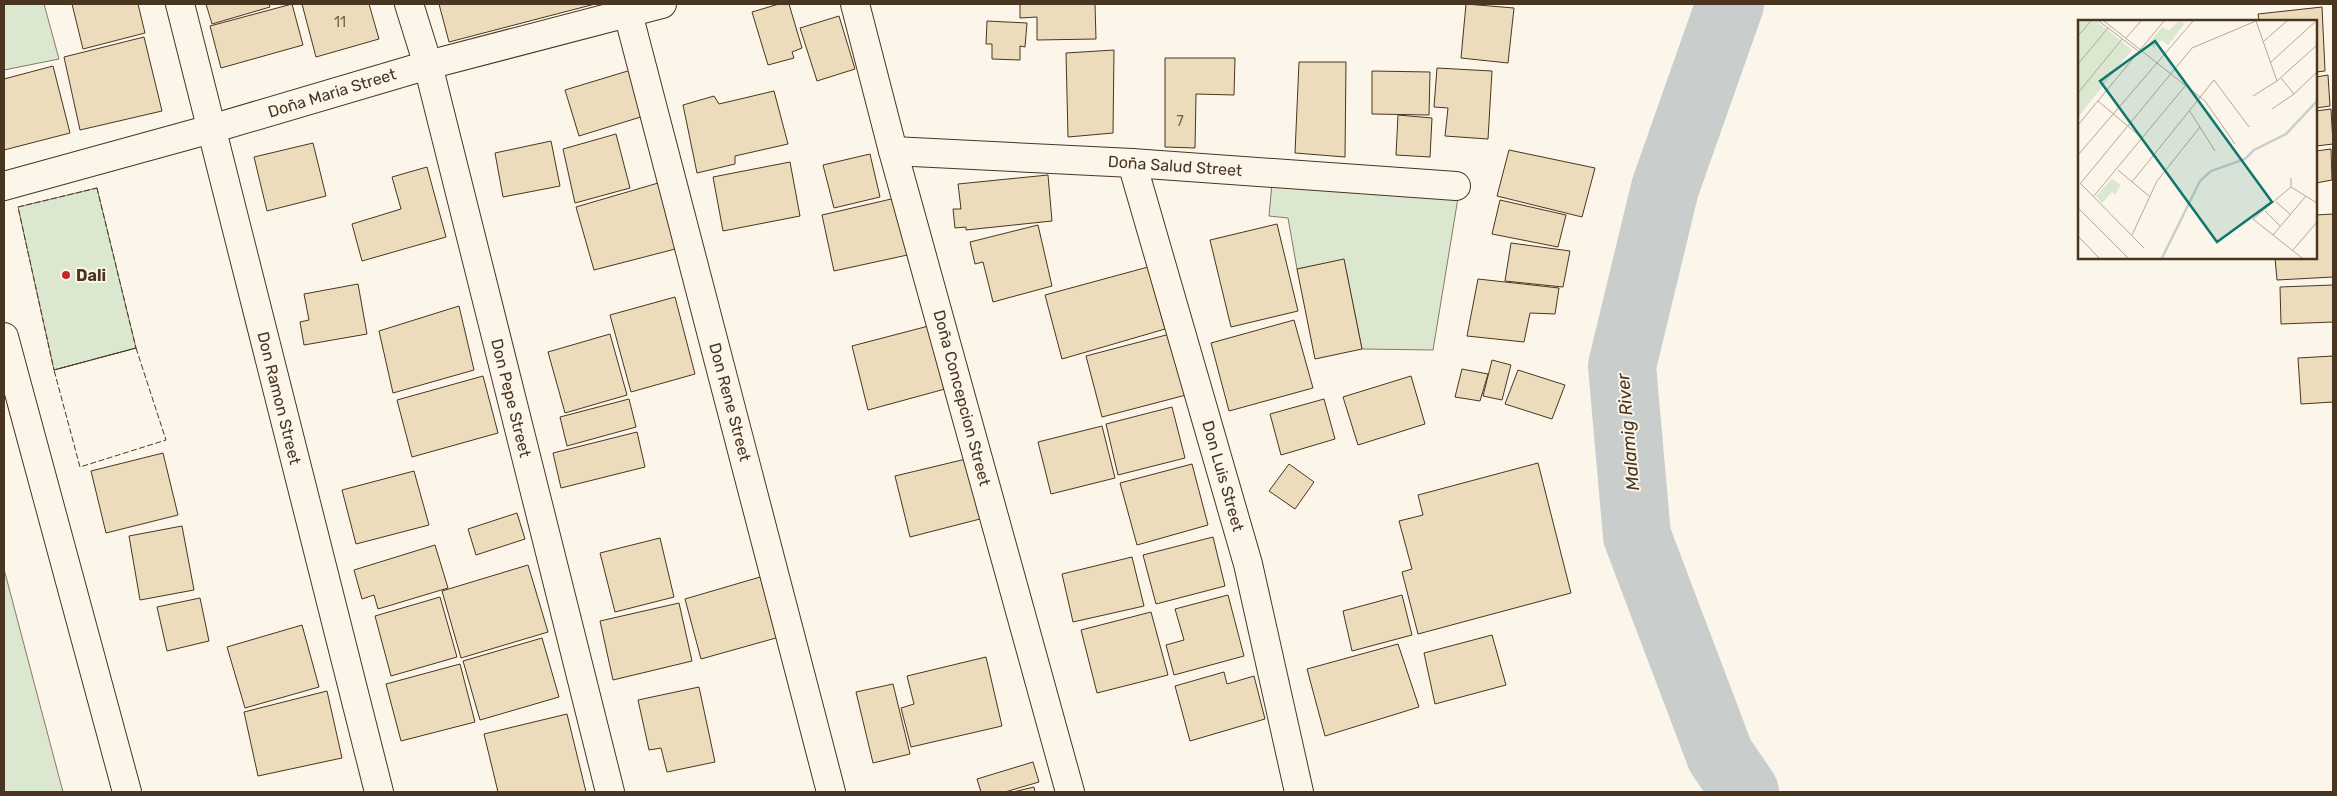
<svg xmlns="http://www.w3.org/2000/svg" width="2337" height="796" viewBox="0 0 2337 796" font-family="Rubik,sans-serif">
<rect width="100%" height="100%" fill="#fbf6e9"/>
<!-- green -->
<g fill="#dce7d0" stroke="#887966">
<polygon points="4,4 44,4 59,59 4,70"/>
<polygon points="1272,183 1458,198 1433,350 1362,349 1344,260 1297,269 1288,218 1269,216"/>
<polygon points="97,188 136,348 54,370 18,207"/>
<polygon points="4,569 63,792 4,792"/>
</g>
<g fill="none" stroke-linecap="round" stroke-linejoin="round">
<!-- river -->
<polyline stroke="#c9cecd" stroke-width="68" points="1730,4 1665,188 1622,366 1637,536 1720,755 1745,792"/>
</g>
<!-- building -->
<g fill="#ecdcbc" stroke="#4a3520">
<polygon points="72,4 138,4 145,33 83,49"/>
<polygon points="206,4 269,4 270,7 212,24"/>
<polygon points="292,4 303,45 221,68 210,26"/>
<polygon points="302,4 369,4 379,39 316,57"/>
<polygon points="439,4 595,4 449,42"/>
<polygon points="779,4 789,4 802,48 792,52 794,58 768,65 752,12"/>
<polygon points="1020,4 1095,4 1096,39 1037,40 1037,17 1020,18"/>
<polygon points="1466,4 1514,8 1508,63 1461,58"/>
<polygon points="2322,7 2325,71 2316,72 2316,21 2259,21 2258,14"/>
<polygon points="839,16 855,69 817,81 800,28"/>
<polygon points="987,21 1027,23 1025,47 1020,46 1020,60 992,59 992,44 986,44"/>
<polygon points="144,37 162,111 80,130 64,57"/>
<polygon points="1114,50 1113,133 1068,137 1066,53"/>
<polygon points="1165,58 1235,58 1234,95 1196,94 1195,148 1165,147"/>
<polygon points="1299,62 1346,62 1345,157 1295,153"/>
<polygon points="53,66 70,133 4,150 4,79"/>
<polygon points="1437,68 1492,71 1488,139 1445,136 1448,108 1434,107"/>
<polygon points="631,70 644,116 579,136 565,90"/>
<polygon points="1372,71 1430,72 1429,115 1372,114"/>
<polygon points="2328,75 2330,106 2316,108 2316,77"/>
<polygon points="774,91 788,144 735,156 735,164 697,173 683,105 714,96 719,104"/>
<polygon points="2331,109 2333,144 2316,146 2316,111"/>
<polygon points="1398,115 1432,118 1430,157 1396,155"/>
<polygon points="616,134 630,188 575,203 563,149"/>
<polygon points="551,141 560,186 503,197 495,153"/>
<polygon points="313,143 326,196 267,211 254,157"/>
<polygon points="2331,149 2332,180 2316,183 2316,151"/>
<polygon points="1509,150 1595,168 1582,217 1497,196"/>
<polygon points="870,154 880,197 834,208 823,165"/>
<polygon points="790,162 800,216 723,231 713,177"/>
<polygon points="427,167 446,237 362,261 352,224 401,209 392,177"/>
<polygon points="1048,175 1052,221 966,230 966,227 955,228 953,209 961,209 958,184"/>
<polygon points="665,181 683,247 594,270 576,207"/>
<polygon points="900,197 912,254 834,271 822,215"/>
<polygon points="1500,200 1566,215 1558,247 1492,234"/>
<polygon points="2333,214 2333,277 2277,280 2275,258 2316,258 2316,215"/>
<polygon points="1277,224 1298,311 1231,327 1210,240"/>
<polygon points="1038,225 1052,286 993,302 983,262 975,264 970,242"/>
<polygon points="1511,243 1570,251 1563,287 1505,281"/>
<polygon points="1344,259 1362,349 1315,359 1297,269"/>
<polygon points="1148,267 1165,329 1062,359 1045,295"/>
<polygon points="1478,279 1559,288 1555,314 1530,313 1524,342 1467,336"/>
<polygon points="358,284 367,334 304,345 300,322 309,320 304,294"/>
<polygon points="2333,285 2333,322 2281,324 2280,287"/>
<polygon points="675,297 695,374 631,392 610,315"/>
<polygon points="459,306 474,370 393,393 379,331"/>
<polygon points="1294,320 1313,388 1229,411 1211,343"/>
<polygon points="940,323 956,386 868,410 852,346"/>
<polygon points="610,334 627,395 565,413 548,352"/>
<polygon points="1170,334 1186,395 1102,417 1086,356"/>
<polygon points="2333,356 2333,402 2301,404 2298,358"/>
<polygon points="1492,360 1511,365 1502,400 1483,396"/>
<polygon points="1462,369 1488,374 1480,401 1455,397"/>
<polygon points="1518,370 1565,385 1552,419 1505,404"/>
<polygon points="483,376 498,433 412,457 397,400"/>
<polygon points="1411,376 1425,424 1358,445 1343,397"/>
<polygon points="629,399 636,427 567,446 560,417"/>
<polygon points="1324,399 1335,439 1281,455 1270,414"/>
<polygon points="1172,407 1185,458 1118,475 1106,424"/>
<polygon points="1102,426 1115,478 1051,494 1038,442"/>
<polygon points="637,432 645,467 561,488 553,453"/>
<polygon points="163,453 178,515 106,533 91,471"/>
<polygon points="966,459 980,519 910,537 895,476"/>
<polygon points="1538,463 1571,593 1418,634 1402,572 1412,569 1399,521 1423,515 1418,495"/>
<polygon points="1192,464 1208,525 1137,545 1120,483"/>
<polygon points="1289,464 1314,482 1295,509 1269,491"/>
<polygon points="414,471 429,525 356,544 342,490"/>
<polygon points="517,513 525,539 476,555 468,529"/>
<polygon points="182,526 194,590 140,600 129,536"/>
<polygon points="1213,537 1225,586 1156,604 1143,555"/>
<polygon points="660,538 674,597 615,612 600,553"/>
<polygon points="435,545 448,588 378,609 374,595 362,599 354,570"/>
<polygon points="1132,557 1144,606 1073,622 1062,574"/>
<polygon points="528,565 548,632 461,658 442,591"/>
<polygon points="767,575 783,636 701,659 685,599"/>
<polygon points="1228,595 1244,656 1174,675 1166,645 1184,640 1175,609"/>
<polygon points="1402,595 1412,635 1352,651 1343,611"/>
<polygon points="440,597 457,657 391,676 375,616"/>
<polygon points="200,598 209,641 167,651 157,607"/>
<polygon points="679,603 692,661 613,680 600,621"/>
<polygon points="1151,612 1168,675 1097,693 1081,630"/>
<polygon points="302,625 319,687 245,708 227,647"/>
<polygon points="1492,635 1506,685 1435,704 1424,653"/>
<polygon points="542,638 559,697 480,720 463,661"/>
<polygon points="1398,644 1419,707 1325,736 1307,669"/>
<polygon points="986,657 1002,726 911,747 901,708 914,704 907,676"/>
<polygon points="460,664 475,722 401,741 386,684"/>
<polygon points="1224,672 1227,684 1254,676 1265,719 1190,741 1175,686"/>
<polygon points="893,684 910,754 873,763 856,692"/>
<polygon points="699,687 715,762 667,772 661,748 649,750 638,700"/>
<polygon points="327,691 342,758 258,776 244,712"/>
<polygon points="567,714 586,792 498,792 484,734"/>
<polygon points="1033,762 1039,782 1005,792 981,792 977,779"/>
<polygon points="1034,787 1035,792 1013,792"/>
</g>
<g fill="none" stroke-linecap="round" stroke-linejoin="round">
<!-- minor casing -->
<g stroke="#4a3520" stroke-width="30">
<g id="minor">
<polyline points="180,4 379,792"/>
<polyline points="409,4 428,65 610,792"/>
<polyline points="855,4 893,151 1070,792"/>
<polyline points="628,13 831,792"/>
<polyline points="893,151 1132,163 1456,186"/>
<polyline points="1132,163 1248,564 1299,792"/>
<polyline points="4,186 211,129 428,65 662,4"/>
</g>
</g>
<!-- tertiary casing -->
<g stroke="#4a3520" stroke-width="30">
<polyline id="tertiary" points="4,337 127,792"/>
</g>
<!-- minor -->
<use href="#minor" stroke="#fbf6e9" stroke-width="28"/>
<!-- tertiary -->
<use href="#tertiary" stroke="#fbf6e9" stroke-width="28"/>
<!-- fence -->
<g stroke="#4a3520" stroke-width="1" stroke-dasharray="6 2.5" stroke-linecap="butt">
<polygon points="97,188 136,348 54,370 18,207"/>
<polygon points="136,348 166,440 80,467 54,370"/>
</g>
</g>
<!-- markers -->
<circle fill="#c62828" stroke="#fbf6e9" stroke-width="2" cx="66" cy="275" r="5"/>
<g text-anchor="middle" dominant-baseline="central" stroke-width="4" stroke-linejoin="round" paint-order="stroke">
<!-- number labels -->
<g font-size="14" fill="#725f47">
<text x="340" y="22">11</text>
<text x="1180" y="121">7</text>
</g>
<!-- street labels -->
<g font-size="16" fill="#4a3520" stroke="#fbf6e9">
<text transform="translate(332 93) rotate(-17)">Doña Maria Street</text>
<text transform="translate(1175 166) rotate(4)">Doña Salud Street</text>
<text transform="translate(279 398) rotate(76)">Don Ramon Street</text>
<text transform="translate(511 398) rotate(76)">Don Pepe Street</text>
<text transform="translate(962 398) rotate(75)">Doña Concepcion Street</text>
<text transform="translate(730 402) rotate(75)">Don Rene Street</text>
<text transform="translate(1223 476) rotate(74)">Don Luis Street</text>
</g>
<!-- poi labels -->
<g font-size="16" font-weight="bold" fill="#4a3520" stroke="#fbf6e9" text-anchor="start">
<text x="76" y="275">Dali</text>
</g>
<!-- water labels -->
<g font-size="18" font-style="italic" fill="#4a3520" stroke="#fbf6e9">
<text transform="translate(1628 432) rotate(-95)">Malamig River</text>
</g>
</g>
<!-- overview -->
<g transform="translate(2078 20)">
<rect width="239" height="239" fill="#fbf6e9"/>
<path d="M0,1h19l35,29 -54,67zM100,1l7,2 -17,22 -7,-5 -7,8 -5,-5 13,-16 7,4zM34,159l9,6 -6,10 -3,-3 -10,11 -6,-7z" fill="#dce7d0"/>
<path fill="none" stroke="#c9cecd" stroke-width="2.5" d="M84,238l38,-77 11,-10 34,-12 9,-9 32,-16 31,-33"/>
<path fill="none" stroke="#b4a999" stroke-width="1" d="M21,1l39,30M26,1l101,80 30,43M178,1l21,60M0,16l13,-15M48,18l15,-17M186,21l23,-20M193,42l45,-41M0,44l30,-36M203,58l13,16M0,73l44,-54M175,76l24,-15 40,-36M20,81l44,37M194,89l22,-15 23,-22M111,90l26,41M0,105l86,-104M0,135l115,-134M40,150l31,26M213,158v9l-38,32 49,39M54,162l82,-102 35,47M2,163l64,65M2,164l112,-136 64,-27M213,167l26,16M15,177l93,-112M198,182l14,12M0,188l50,50M187,191l15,15M54,215l25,-54 43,-54M195,215l33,-39M0,216l21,22M215,230l24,-28"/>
<path fill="#0f766e" fill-opacity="0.15" stroke="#0f766e" stroke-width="2.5" d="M77,21l117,161 -55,40 -117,-161z"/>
<rect width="239" height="239" fill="none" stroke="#4a3520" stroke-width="2.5"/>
</g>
<!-- border -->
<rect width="2337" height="796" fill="none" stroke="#4a3520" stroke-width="10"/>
</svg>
